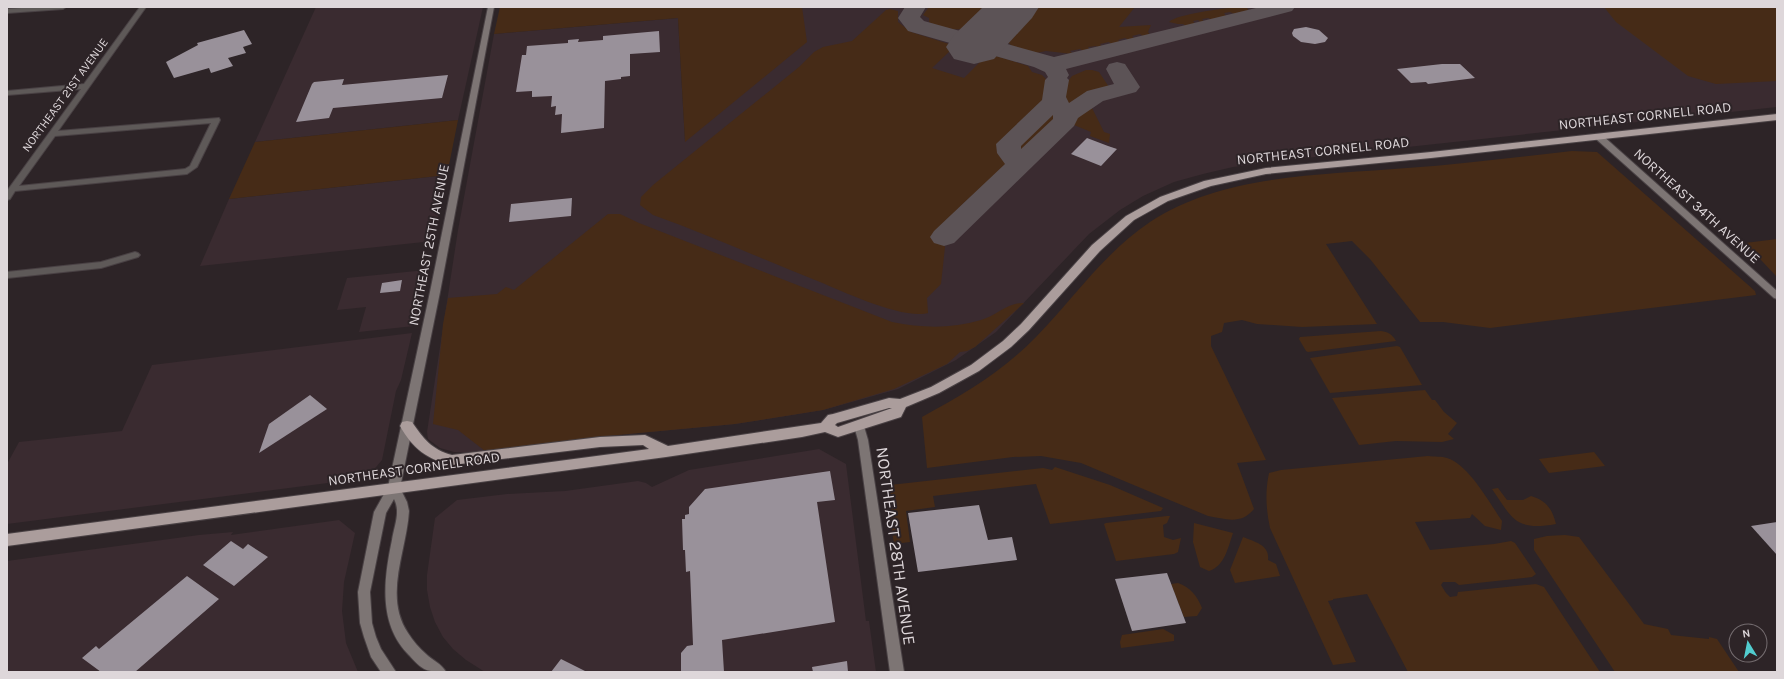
<svg xmlns="http://www.w3.org/2000/svg" width="1784" height="679" viewBox="0 0 1784 679" font-family="Karla,sans-serif">
<rect width="100%" height="100%" fill="#2d2427"/>
<!-- built -->
<g fill="#3a2b30">
<polygon points="316,7 483,7 458,120 255,142"/>
<polygon points="802,7 1777,7 1777,107 1287,160 1233,167 1203,174 1174,182 1143,196 1120,210 1089,234 996,332 956,360 898,389 823,410 735,424 607,436 471,453 454,452 440,448 428,439 427,432 458,230 494,34 678,18 685,141"/>
<polygon points="447,175 433,241 200,266 229,199"/>
<polygon points="426,270 414,326 359,332 366,307 337,310 347,278"/>
<polygon points="412,333 401,380 396,391 382,460 371,473 351,480 7,524 7,464 19,442 122,431 152,365"/>
<polygon points="819,449 846,464 866,621 869,621 876,672 485,672 466,660 453,649 443,637 435,622 430,607 427,590 427,575 435,518 457,500 507,494 565,491 638,481 646,483 652,487 689,470"/>
<polygon points="339,520 355,533 344,582 342,611 346,643 358,672 7,672 7,561 199,535 233,532 231,535"/>
</g>
<!-- green -->
<g fill="#462b17">
<polygon points="500,7 802,7 807,42 685,142 678,18 494,34"/>
<path d="M929,7h63l-14,13 -10,1c-1,2 -1,4 -2,6 -5,6 -31,-1 -37,-5v-4l-6,-3z"/>
<polygon points="1033,7 1135,7 1119,27 1151,25 1148,32 1150,35 1144,37 1140,34 1132,36 1135,39 1129,40 1125,38 1118,40 1120,42 1111,44 1109,42 1100,44 1102,47 1098,47 1096,46 1088,47 1090,50 1083,51 1080,49 1070,51 1073,54 1046,51 1036,53 1012,46 1007,41 1008,37 1015,35 1012,28"/>
<path d="M1235,7h14l-2,1 2,3 -15,3 -4,-2 -6,1 2,3 -13,4 -5,-2 -6,1 2,3 -3,1 -3,-3 -5,1 2,3 -9,2 -3,-2h-5l-9,-2c8,-8 53,-13 66,-15z"/>
<polygon points="1604,7 1777,7 1777,81 1716,84 1688,76 1616,22"/>
<path d="M890,9l8,2v11l13,10 41,13v4l-20,19 32,10 21,-21 8,-2 35,11 4,6 10,3 7,7 1,9 -4,12 -41,37c-4,11 4,17 1,26 -20,19 -57,45 -68,69l7,12 -4,37 -14,14 1,15c-24,7 -84,-21 -108,-31 -56,-22 -111,-47 -167,-67l-13,-10 1,-8 12,-12 146,-118 15,-15 9,-5 29,-6 34,-31z"/>
<polygon points="1086,70 1092,70 1099,72 1109,87 1090,93 1067,106 1061,98 1063,86 1069,80 1072,76"/>
<polygon points="1092,104 1091,106 1104,132 1110,134 1109,143 1090,136 1091,132 1074,125 1072,122 1074,116"/>
<polygon points="1052,109 1056,114 1056,119 1017,156 1014,149 1016,142"/>
<polygon points="458,120 447,175 229,199 255,142"/>
<path d="M1572,151l25,1 158,139 1,4 -266,33 -47,-6h-23l-50,-63 -18,-18 -26,3 51,80 -75,3 -45,-3 -15,-4 -18,3 -2,9 -11,4v10l55,114 -29,3 17,46c-13,16 -28,10 -46,7l-127,-53 -40,-7 -28,1 -86,11 -5,-51c42,-23 80,-45 114,-80 37,-38 69,-85 114,-115 72,-48 174,-47 257,-54 55,-4 110,-11 165,-17z"/>
<path d="M608,214h12l19,9 253,99c30,6 59,7 89,-2 15,-4 28,-18 43,-17l-49,44 -8,4 -7,1 -13,12 -53,25 -71,21 -88,14 -128,12 -122,15 -27,-21 -25,-6 10,-100 5,-26 49,-4 9,-7 8,3z"/>
<polygon points="1777,239 1777,277 1745,243"/>
<path d="M1381,331c7,1 11,3 15,10l-88,11 -2,-1 -7,-12 1,-2z"/>
<polygon points="1397,346 1400,347 1422,385 1330,393 1310,358"/>
<polygon points="1425,390 1432,400 1435,400 1444,412 1457,423 1448,434 1454,439 1442,442 1396,441 1359,445 1332,398"/>
<polygon points="1594,452 1605,466 1549,473 1539,459"/>
<path d="M1428,456c6,1 14,0 19,2 22,7 42,44 55,63l-1,9 -16,-4 -13,-12 -2,4 -55,4 15,28 64,-6 17,-3 4,2 21,31 -4,3 -73,8 -4,-3h-12l-2,3 5,8 4,4 7,-1 1,-4 78,-8 8,3 56,85h-192l-41,-78 -34,5v1l-5,1 28,61 -23,3 -63,-137c-4,-18 -5,-37 -1,-55l12,-3z"/>
<polygon points="1055,467 1110,485 1163,508 1161,511 1050,524 1036,484 933,496 935,507 906,511 910,542 894,544 886,492 889,490 890,485 1043,468 1052,470"/>
<path d="M1498,488l9,12h16l8,-4c16,5 21,13 25,28 -40,7 -43,-4 -64,-35z"/>
<polygon points="1167,516 1170,516 1167,523 1163,525 1164,537 1173,540 1181,538 1178,552 1174,554 1116,561 1104,524 1106,523"/>
<path d="M1194,523l39,10c-5,14 -8,33 -24,38l-9,-4 -7,-25z"/>
<polygon points="1565,535 1579,537 1644,624 1668,629 1671,635 1709,639 1709,637 1717,639 1739,672 1615,672 1534,550 1534,539 1547,536"/>
<path d="M1243,537c12,5 27,8 25,23l8,4 4,12 -45,7 -5,-13z"/>
<path d="M1178,583c12,4 19,13 24,25l-5,8 -13,1 -13,-33z"/>
<polygon points="1163,629 1174,635 1174,641 1121,648 1120,642 1122,635"/>
</g>
<g fill="none" stroke-linecap="round" stroke-linejoin="round">
<!-- taxiway -->
<path fill="#5c5356" fill-rule="evenodd" d="M905,7h21l-6,10 4,4 130,36 206,-50h35l-3,4 -226,58 3,6 -2,3 2,2 -3,17 3,6 18,-12 27,-7 -8,-15 3,-5 8,-2 8,2 15,23 -4,5 -33,9 -25,17 -4,8 -120,117 -10,3 -10,-3 -4,-6 4,-6 71,-67 -8,-11 -1,-9 46,-44 3,-20 3,-3 -3,-5 -11,-5 -126,-36 -10,-13zM1053,115v4l-32,30v-3z"/>
<!-- runway -->
<polygon fill="#5c5356" fill-rule="evenodd" points="983,7 1039,7 1032,18 994,59 974,64 954,59 946,47 954,35"/>
</g>
<!-- building -->
<g fill="#99919a">
<polygon points="1306,27 1319,30 1328,38 1325,42 1315,44 1301,42 1293,36 1292,33 1294,29"/>
<polygon points="244,30 252,44 243,47 246,53 228,58 233,66 211,73 209,68 174,78 166,62 198,45 197,43"/>
<polygon points="659,31 660,52 630,54 630,76 621,77 621,79 605,81 604,128 561,133 562,114 555,115 556,106 551,107 552,96 532,97 532,91 516,92 522,55 526,55 527,46 568,43 568,40 579,39 578,42 603,40 603,36"/>
<polygon points="1442,64 1460,64 1475,78 1428,84 1426,82 1411,83 1397,69"/>
<polygon points="448,75 442,98 333,108 329,118 296,122 312,84 314,82 344,79 342,85"/>
<polygon points="1087,138 1108,146 1117,149 1101,166 1071,154"/>
<polygon points="572,198 571,216 509,222 511,204"/>
<polygon points="402,280 400,291 380,293 382,283"/>
<polygon points="310,395 327,409 259,453 269,424"/>
<polygon points="830,471 835,500 817,502 835,622 722,640 724,672 681,672 681,653 687,646 693,645 690,571 686,572 685,550 683,550 682,519 685,519 685,515 689,514 689,507 705,489"/>
<polygon points="979,505 988,540 1012,537 1017,560 918,572 908,513"/>
<polygon points="1777,522 1777,555 1751,526"/>
<polygon points="231,541 243,549 248,544 268,557 234,586 203,565"/>
<polygon points="1167,573 1186,623 1132,631 1115,579"/>
<polygon points="187,576 219,599 135,672 101,672 82,658 96,646 99,649"/>
<polygon points="561,659 587,672 551,672"/>
<polygon points="847,661 848,672 813,672 812,667"/>
</g>
<g fill="none" stroke-linecap="round" stroke-linejoin="round">
<!-- street casing -->
<g stroke="#494144" stroke-width="2">
<g id="street">
<polygon points="35,7 66,7 63,9 7,13 7,9"/>
<path d="M140,7h6l-88,124 161,-13 1,2 -23,47 -10,7 -172,17 -5,8 -3,1v-9l74,-102 -74,6v-4l77,-7zM211,123l-21,43 -5,3 -166,17 36,-50z"/>
<polygon points="135,252 138,253 140,255 138,257 101,268 7,278 7,272 101,262"/>
</g>
</g>
<!-- secondary casing -->
<g stroke="#494144" stroke-width="2">
<g id="secondary">
<path d="M488,7h6l-54,285 -40,196 7,14 2,9c-2,39 -26,85 -1,122 5,8 11,15 18,21 6,6 16,10 20,18 -23,0 -24,-3 -39,-19 -29,-31 -23,-75 -15,-113 2,-14 9,-28 2,-41l-8,14 -16,79 2,31 4,14 5,12 15,23h-15l-10,-15 -7,-20 -4,-14 -2,-31 16,-80 14,-25 42,-195z"/>
<polygon points="1596,135 1602,135 1777,291 1777,299 1774,298 1596,139"/>
<polygon points="859,422 863,423 868,440 904,672 890,672 858,440 854,426 855,423"/>
</g>
</g>
<!-- highway casing -->
<g stroke="#494144" stroke-width="2">
<path id="highway" d="M1777,114v6l-346,38 -165,16 -55,12 -43,15 -34,19 -34,31 -71,79 -18,17 -32,24 -40,22 -33,14 -5,10 -63,20 -13,-5 -23,5 -136,20 -659,89v-12l642,-85 -6,-4 -43,2 -148,18c-24,-5 -40,-17 -52,-39l2,-4 5,-1 5,1c11,16 20,28 40,33l148,-18 45,-2 23,11 153,-23 7,-8 5,-1 56,-16 11,1 31,-12 40,-22 32,-24 18,-17 71,-79 34,-29 34,-19 44,-16 62,-13 165,-16zM889,408h3l-54,19 -3,-2 2,-2z"/>
</g>
<!-- street -->
<use href="#street" fill="#5e5958" fill-rule="evenodd"/>
<!-- secondary -->
<use href="#secondary" fill="#7d7574" fill-rule="evenodd"/>
<!-- highway -->
<use href="#highway" fill="#ab9d9c" fill-rule="evenodd"/>
</g>
<g text-anchor="middle" dominant-baseline="central" stroke-width="4" stroke-linejoin="round" paint-order="stroke">
<!-- far-street labels -->
<g font-size="12" fill="#ded7da" stroke="#2d2427">
<text transform="translate(65 95) rotate(-54)">NORTHEAST 21ST AVENUE</text>
</g>
<!-- street labels -->
<g font-size="14" fill="#ded7da" stroke="#2d2427">
<text transform="translate(1645 116) rotate(-6)">NORTHEAST CORNELL ROAD</text>
<text transform="translate(1323 151) rotate(-6)">NORTHEAST CORNELL ROAD</text>
<text transform="translate(1697 206) rotate(42)">NORTHEAST 34TH AVENUE</text>
<text transform="translate(429 245) rotate(-79)">NORTHEAST 25TH AVENUE</text>
<text transform="translate(414 469) rotate(-8)">NORTHEAST CORNELL ROAD</text>
</g>
<!-- near-street labels -->
<g font-size="17" fill="#ded7da" stroke="#2d2427">
<text transform="translate(896 546) rotate(82)">NORTHEAST 28TH AVENUE</text>
</g>
</g>
<!-- border -->
<rect width="1784" height="679" fill="none" stroke="#ded7da" stroke-width="16"/>
<!-- north arrow -->
<g transform="translate(1748 643) rotate(350)"><circle r="19" fill="#2d2427" stroke="#746c6f"/>
<path d="M0-3L7 15L0 10L-7 15Z" fill="#52cdcf"/>
<text y="-6" font-size="11" font-weight="bold" text-anchor="middle" fill="#ded7da">N</text>
</g>
</svg>
